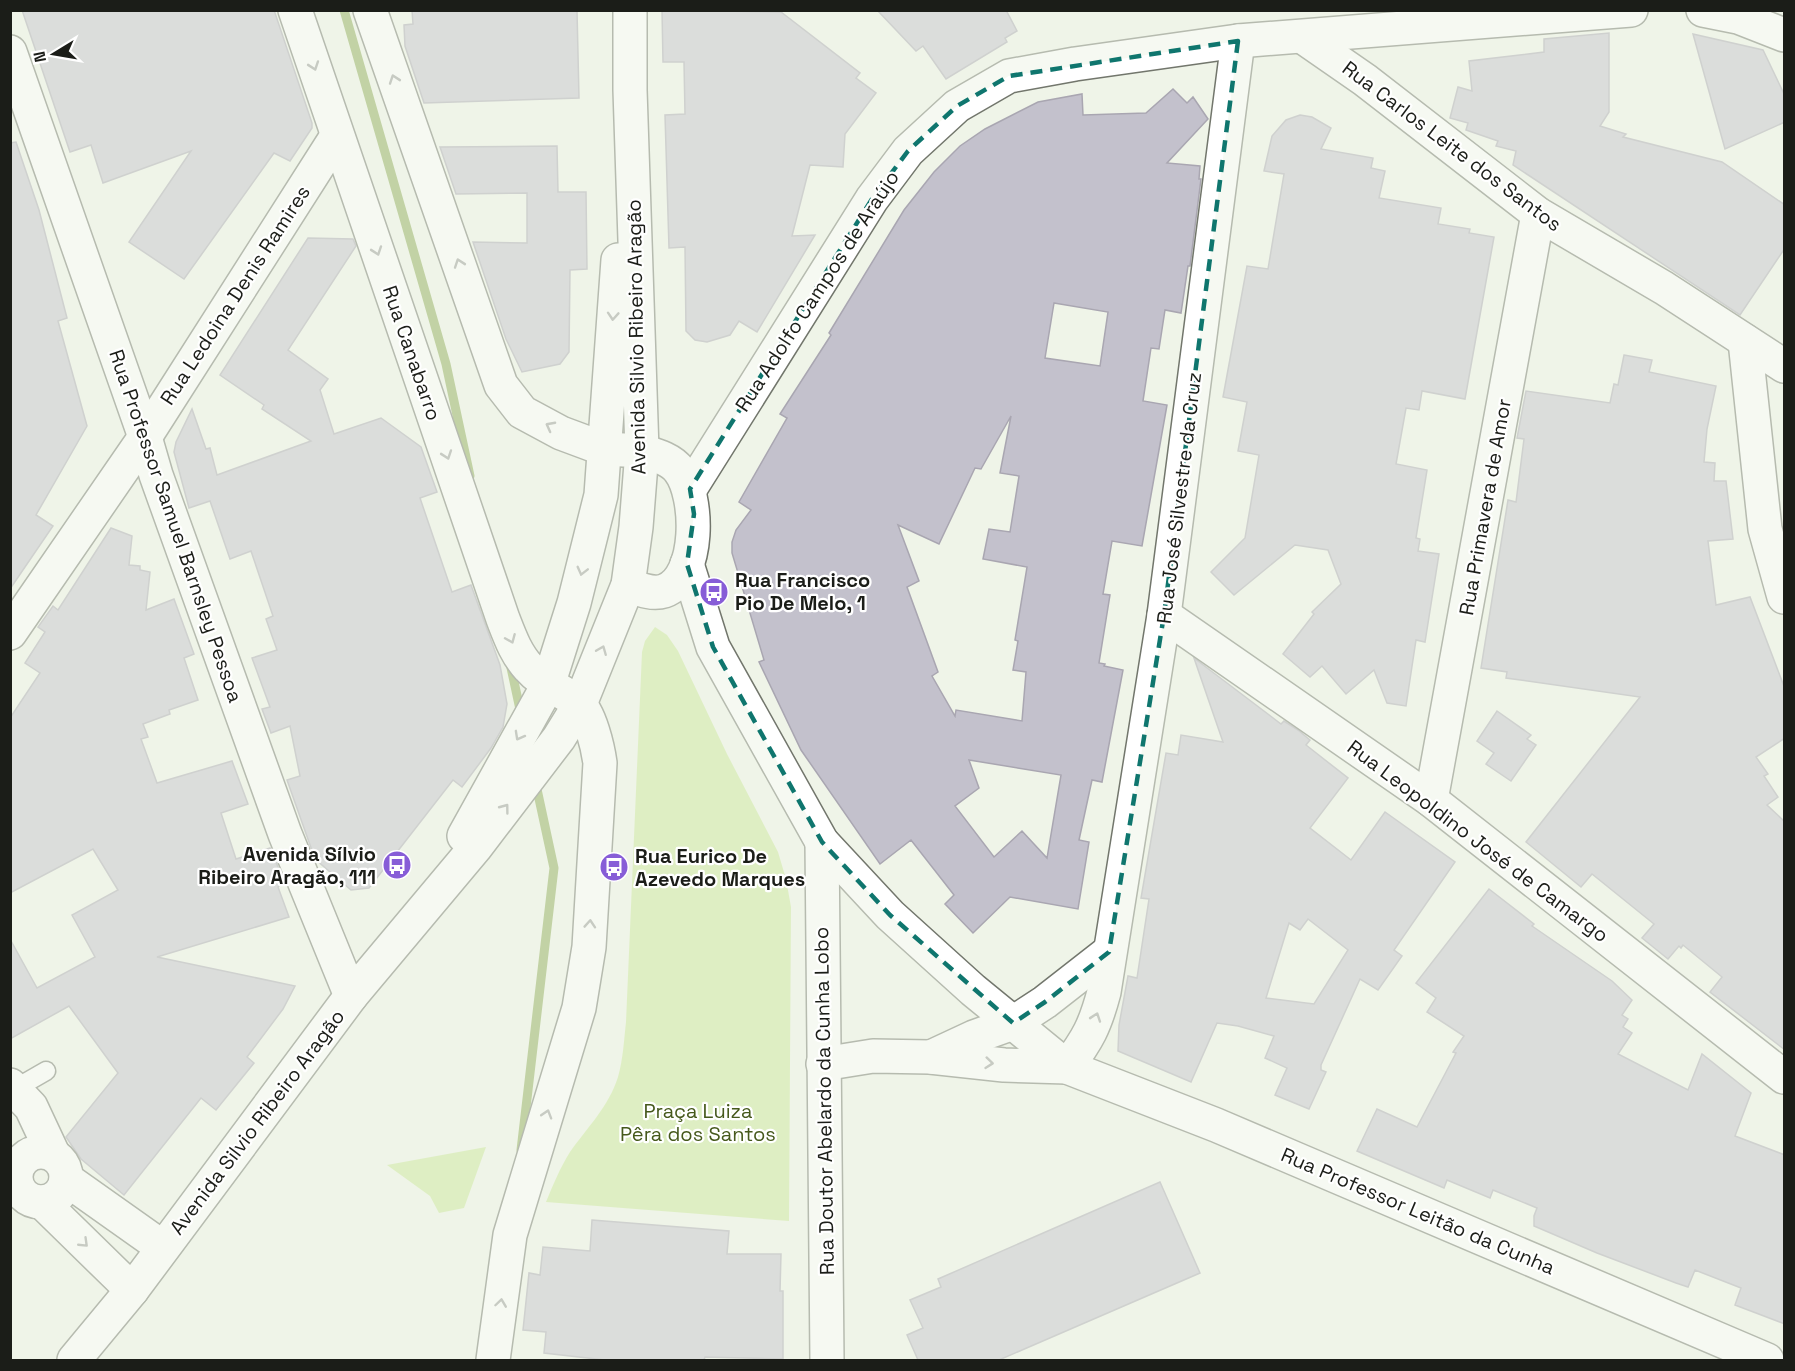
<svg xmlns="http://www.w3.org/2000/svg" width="1795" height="1371" viewBox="0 0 1795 1371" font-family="'Space Grotesk',sans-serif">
<rect width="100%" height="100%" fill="#eff4e8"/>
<!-- green -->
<g fill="#cbe798">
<path d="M655,627l12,8 11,16 49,103 51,98 8,27 5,28 -2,314 -243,-19c7,-17 14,-34 24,-50 17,-24 39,-46 48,-75 5,-17 6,-37 8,-55l16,-370 3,-11z"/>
<polygon points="486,1147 464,1208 439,1213 430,1196 387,1165"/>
</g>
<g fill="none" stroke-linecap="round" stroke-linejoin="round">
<!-- stream -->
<g stroke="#8ca954" stroke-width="9">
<polyline points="344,10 446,364 470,476"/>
<polyline points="510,663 521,714"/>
<polyline points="521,1150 554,868 535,780"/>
</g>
</g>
<!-- building -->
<g fill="#c3c1cc" stroke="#a9a6b1" stroke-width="1.5" fill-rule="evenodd">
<polygon points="22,10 274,10 312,123 312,128 290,161 274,153 184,279 129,242 191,151 103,183 91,145 70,152"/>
<polygon points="412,10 577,10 579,98 424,103 405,46 404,25 413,24"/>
<polygon points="662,10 781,12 860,73 856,78 876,93 845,134 843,167 810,165 792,236 815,235 757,332 739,321 730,335 707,342 695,340 686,331 685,247 669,248 665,115 685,114 684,62 663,62"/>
<polygon points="877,10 1006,10 1017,31 1005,38 1007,42 946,79 923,46 916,51"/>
<polygon points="1609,33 1609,112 1600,126 1626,134 1623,137 1722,162 1785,205 1785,248 1740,315 1513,165 1516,151 1496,146 1498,141 1466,130 1468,123 1450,118 1458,87 1472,91 1469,61 1544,52 1544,39"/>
<polygon points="1693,34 1763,50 1785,96 1785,122 1725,149"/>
<path d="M1173,89l14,14 6,-6 15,22 -41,44 33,3 -1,13h2l-11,87h-2l-7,47 -16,-3 -6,39 -8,-1 -8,53 24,4 -25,141 -30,-5 -9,53 7,1 -11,68 6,1 -1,2 19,4 -21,112 -10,-2 -13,60 10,2 -11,67 -68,-12 -37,36 -28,-29 9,-9 -43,-55 -31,24 -79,-114 -42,-88 5,-2 -32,-107v-11l4,-12 15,-20 -12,-8 48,-84 -7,-4 51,-79 -2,-2 75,-123 30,-38 26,-26 25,-17 53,-27 44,-8 1,21 63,-2zM1054,303l54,9 -8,54 -55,-8zM1011,416l-11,57 19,3 -9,56 -21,-3 -6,30 44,8 -12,73 3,1 -5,29 13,2 -4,49 -66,-11 -1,6 -23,-40 6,-4 -31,-85 12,-6 -21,-56 41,19 36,-76 6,1zM969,760l92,15 -14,83 -25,-27 -28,26 -39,-51 24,-18z"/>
<polygon points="1300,115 1312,117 1331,128 1321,149 1373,158 1371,168 1385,171 1379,198 1441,208 1438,224 1470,229 1469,233 1494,237 1465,399 1422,391 1419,410 1406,408 1396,464 1427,470 1416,538 1420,539 1418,551 1439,554 1425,642 1416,640 1406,706 1387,703 1374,670 1346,694 1322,666 1310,677 1283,654 1314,614 1312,612 1341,584 1328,550 1295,545 1234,595 1211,572 1245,538 1259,455 1238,451 1247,402 1223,397 1247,266 1268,269 1284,174 1264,171 1272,136 1286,120"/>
<polygon points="16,142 39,210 67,318 58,321 87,426 36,515 53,526 10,589 10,143"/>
<polygon points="557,146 558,192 586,192 587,269 570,270 569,352 560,364 522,372 506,339 473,242 527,243 527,193 456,194 440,147"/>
<polygon points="308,238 353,239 356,246 288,350 328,379 320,390 334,434 381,418 421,447 437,492 420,498 452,592 471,585 500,665 507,704 503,727 491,748 462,787 453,780 369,888 351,890 315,859 287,780 300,776 290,726 271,733 262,709 270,707 252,658 277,650 266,619 273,616 251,551 230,559 210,501 189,508 174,452 176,442 192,409 206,449 210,448 217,475 311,441 262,409 264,405 220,375"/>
<polygon points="1624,355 1652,360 1649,372 1716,386 1707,429 1704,462 1715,463 1714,481 1726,481 1733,539 1708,541 1716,605 1750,597 1785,689 1785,738 1756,757 1768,774 1764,776 1778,797 1767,805 1785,822 1785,1050 1710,992 1722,977 1683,945 1681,948 1679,946 1668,959 1642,938 1654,924 1592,874 1581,887 1526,842 1640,697 1506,678 1507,672 1481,668 1508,500 1516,502 1524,439 1517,438 1526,391 1610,403 1614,384 1618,385"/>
<polygon points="111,528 132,536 129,565 140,566 140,570 150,572 146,610 174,599 194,654 184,658 198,700 169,710 170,714 143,724 148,737 141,739 157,783 232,761 248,804 221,813 236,859 270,848 284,881 278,887 289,917 157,957 295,986 283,1009 247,1057 254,1063 216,1110 201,1098 124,1195 81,1159 66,1137 118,1073 69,1006 10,1039 10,939 37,988 95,957 72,915 118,890 93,849 10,893 10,718 40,673 25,663 45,632 38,627 53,606 58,610"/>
<path d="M1194,658l87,66 3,-3 14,9 12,10 -4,5 42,33 -38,50 41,32 34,-48 70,50 -61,88 8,6 -24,34 -18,-11 -39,86v5l5,2 -17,37 -34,-14 12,-27 -22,-10 9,-22 -36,-10 -21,-3 -26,59 -73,-31 1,-26 9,-49 9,2 12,-79 -8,-1 25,-145 12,2 3,-20 42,7zM1308,919l40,31 -34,54 -48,-6 23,-75 11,7z"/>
<polygon points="1497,711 1531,735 1527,739 1536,745 1511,781 1486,764 1494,753 1477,741"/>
<polygon points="1489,889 1534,924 1532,926 1612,981 1632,1000 1622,1015 1628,1019 1623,1027 1632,1033 1618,1054 1688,1090 1702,1054 1751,1093 1735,1136 1785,1155 1785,1324 1735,1305 1741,1288 1695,1270 1688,1287 1676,1283 1597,1253 1534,1226 1534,1216 1537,1208 1493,1190 1490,1198 1447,1180 1444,1188 1357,1151 1377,1109 1417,1127 1456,1053 1453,1052 1464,1036 1427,1012 1436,998 1416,983"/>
<polygon points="1160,1182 1200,1273 999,1360 918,1360 907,1335 923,1328 910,1300 941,1287 938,1279"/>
<polygon points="592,1220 729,1231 727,1254 781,1254 780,1291 783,1291 783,1359 705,1357 704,1360 605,1360 544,1353 546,1332 523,1330 529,1273 540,1275 543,1247 590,1251"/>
</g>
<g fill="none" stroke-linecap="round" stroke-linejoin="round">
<!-- service casing -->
<g stroke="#72766c" stroke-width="21">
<polyline id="service" points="13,1090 46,1071"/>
</g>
<!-- minor casing -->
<g stroke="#72766c" stroke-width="36">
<g id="minor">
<polyline points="1703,10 1738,17 1784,35"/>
<polyline points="1303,37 1365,80 1538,214 1664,288 1784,366"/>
<polyline points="10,52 145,437 156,475 285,834 351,996"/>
<polyline points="1745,341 1765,529 1784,597"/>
<polyline points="690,489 872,199 908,151 957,106 1009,76 1075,64 1238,41 1631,10"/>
<polyline points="687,564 713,647 822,842 890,915 973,990 1067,1067 1216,1125 1767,1360"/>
<path d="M628,585c11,4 24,10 36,6 37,-13 35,-96 15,-121 -8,-11 -24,-15 -37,-19"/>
<polyline points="1164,615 1431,800 1784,1077"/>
<polyline points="10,633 145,437 337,136"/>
<polyline points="1431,800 1538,214"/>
<polyline points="822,842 827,1360"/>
<polyline points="931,1057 974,1037 1013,1023 1045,1002 1109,952"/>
<path d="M823,1064l50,-8 57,1 74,8 63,2c21,-28 28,-41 37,-75l60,-377 74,-574"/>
<polyline points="10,1085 31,1107 53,1154"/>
<circle cx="41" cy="1177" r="25"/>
<polyline points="66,1179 162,1247"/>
<polyline points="42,1202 132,1290"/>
</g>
</g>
<!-- tertiary casing -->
<g stroke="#72766c" stroke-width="36">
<g id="tertiary">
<path d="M295,10l208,609c7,18 13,35 26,49 14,16 33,22 49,35 12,10 20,45 22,60l-11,184 -10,61 -69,227 -17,125"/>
<polyline points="370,10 501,385 522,412 561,433 604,449 624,450"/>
<polyline points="464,836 548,685 574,603 601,495 618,260"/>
<polyline points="74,1360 132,1290 351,996 475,848 559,738 580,704 628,585 636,527 642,451 630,90 630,10"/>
</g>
</g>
<!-- service -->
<use href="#service" stroke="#fff" stroke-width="18"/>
<!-- minor -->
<use href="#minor" stroke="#fff" stroke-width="33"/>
<!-- tertiary -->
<use href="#tertiary" stroke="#fff" stroke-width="33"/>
</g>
<!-- one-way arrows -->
<defs><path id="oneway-chevron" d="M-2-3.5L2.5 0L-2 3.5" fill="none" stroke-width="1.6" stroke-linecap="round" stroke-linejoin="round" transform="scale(1.5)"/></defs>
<g stroke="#989997">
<use href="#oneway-chevron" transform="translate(314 66) rotate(71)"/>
<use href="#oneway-chevron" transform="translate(394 79) rotate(-109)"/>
<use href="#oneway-chevron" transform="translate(377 251) rotate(71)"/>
<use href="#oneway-chevron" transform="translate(459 263) rotate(-109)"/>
<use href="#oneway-chevron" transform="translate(613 316) rotate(94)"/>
<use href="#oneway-chevron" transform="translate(550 426) rotate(-152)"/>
<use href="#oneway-chevron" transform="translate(447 455) rotate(71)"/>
<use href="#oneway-chevron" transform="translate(582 571) rotate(104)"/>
<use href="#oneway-chevron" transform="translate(511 639) rotate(67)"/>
<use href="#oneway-chevron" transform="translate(602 650) rotate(-68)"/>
<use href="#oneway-chevron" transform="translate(519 736) rotate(119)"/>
<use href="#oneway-chevron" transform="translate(505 808) rotate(-53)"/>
<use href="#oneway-chevron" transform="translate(590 924) rotate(-86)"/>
<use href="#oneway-chevron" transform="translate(1096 1017) rotate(-71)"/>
<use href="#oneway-chevron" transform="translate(989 1063) rotate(6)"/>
<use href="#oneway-chevron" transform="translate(547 1114) rotate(-73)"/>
<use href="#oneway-chevron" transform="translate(84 1243) rotate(44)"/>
<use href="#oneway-chevron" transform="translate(501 1303) rotate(-82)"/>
</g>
<!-- marked area -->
<path d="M0 0H1795V1371H0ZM1238,41l-74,574 -55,337 -64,50 -32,21 -123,-108 -68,-73 -109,-195 -26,-83 7,-50 -4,-25 182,-290 36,-48 49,-45 52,-30z" fill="#eff4e8" fill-opacity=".55" fill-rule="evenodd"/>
<path fill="none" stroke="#0f766e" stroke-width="4.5" stroke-dasharray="12 8" stroke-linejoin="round" d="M1238,41l-74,574 -55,337 -64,50 -32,21 -123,-108 -68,-73 -109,-195 -26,-83 7,-50 -4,-25 182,-290 36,-48 49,-45 52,-30z"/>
<!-- icons -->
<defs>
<g id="bus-disc" transform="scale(1.5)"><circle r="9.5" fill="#875dd7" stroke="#fff"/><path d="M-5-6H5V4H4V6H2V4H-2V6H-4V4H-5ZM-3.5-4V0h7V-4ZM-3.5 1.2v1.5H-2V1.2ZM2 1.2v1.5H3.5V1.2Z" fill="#fff"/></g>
</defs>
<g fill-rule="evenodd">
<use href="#bus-disc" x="714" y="592"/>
<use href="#bus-disc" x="397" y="865"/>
<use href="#bus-disc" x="614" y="867"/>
</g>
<g text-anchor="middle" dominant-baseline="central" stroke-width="4.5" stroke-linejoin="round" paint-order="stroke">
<!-- street labels -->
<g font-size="20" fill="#1b1d18" stroke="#fff">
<text transform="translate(1452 146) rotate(37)">Rua Carlos Leite dos Santos</text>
<text transform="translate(817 291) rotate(-57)">Rua Adolfo Campos de Araújo</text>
<text transform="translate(235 295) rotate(-57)">Rua Ledoina Denis Ramires</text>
<text transform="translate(636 337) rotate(-91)">Avenida Silvio Ribeiro Aragão</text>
<text transform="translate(412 353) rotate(71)">Rua Canabarro</text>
<text transform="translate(1179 498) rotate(-83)">Rua José Silvestre da Cruz</text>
<text transform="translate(1485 507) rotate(-80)">Rua Primavera de Amor</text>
<text transform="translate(176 526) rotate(71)">Rua Professor Samuel Barnsley Pessoa</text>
<text transform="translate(1478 841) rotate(37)">Rua Leopoldino José de Camargo</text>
<text transform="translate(824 1101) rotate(-91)">Rua Doutor Abelardo da Cunha Lobo</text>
<text transform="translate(257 1122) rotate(-53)">Avenida Silvio Ribeiro Aragão</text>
<text transform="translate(1418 1211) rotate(23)">Rua Professor Leitão da Cunha</text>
</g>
<!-- poi labels -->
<g font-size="20" font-weight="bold" fill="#1b1d18" stroke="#fff" text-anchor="start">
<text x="735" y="580">Rua Francisco<tspan x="735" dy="23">Pio De Melo, 1</tspan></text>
<text x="376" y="854" text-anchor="end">Avenida Sílvio<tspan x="376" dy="23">Ribeiro Aragão, 111</tspan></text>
<text x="635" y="856">Rua Eurico De<tspan x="635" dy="23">Azevedo Marques</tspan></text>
</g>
<!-- park labels -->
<g font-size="20" fill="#46591c" stroke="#fff">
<text x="698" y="1111">Praça Luiza<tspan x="698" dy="23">Pêra dos Santos</tspan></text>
</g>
</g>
<!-- border -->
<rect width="1795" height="1371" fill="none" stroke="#1b1d18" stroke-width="24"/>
<!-- north arrow -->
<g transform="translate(54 54) rotate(259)" stroke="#ffffff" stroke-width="4.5" paint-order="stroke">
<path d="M0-4.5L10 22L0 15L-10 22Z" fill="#1b1d18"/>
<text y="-9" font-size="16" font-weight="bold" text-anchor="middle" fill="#1b1d18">N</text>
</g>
</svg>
